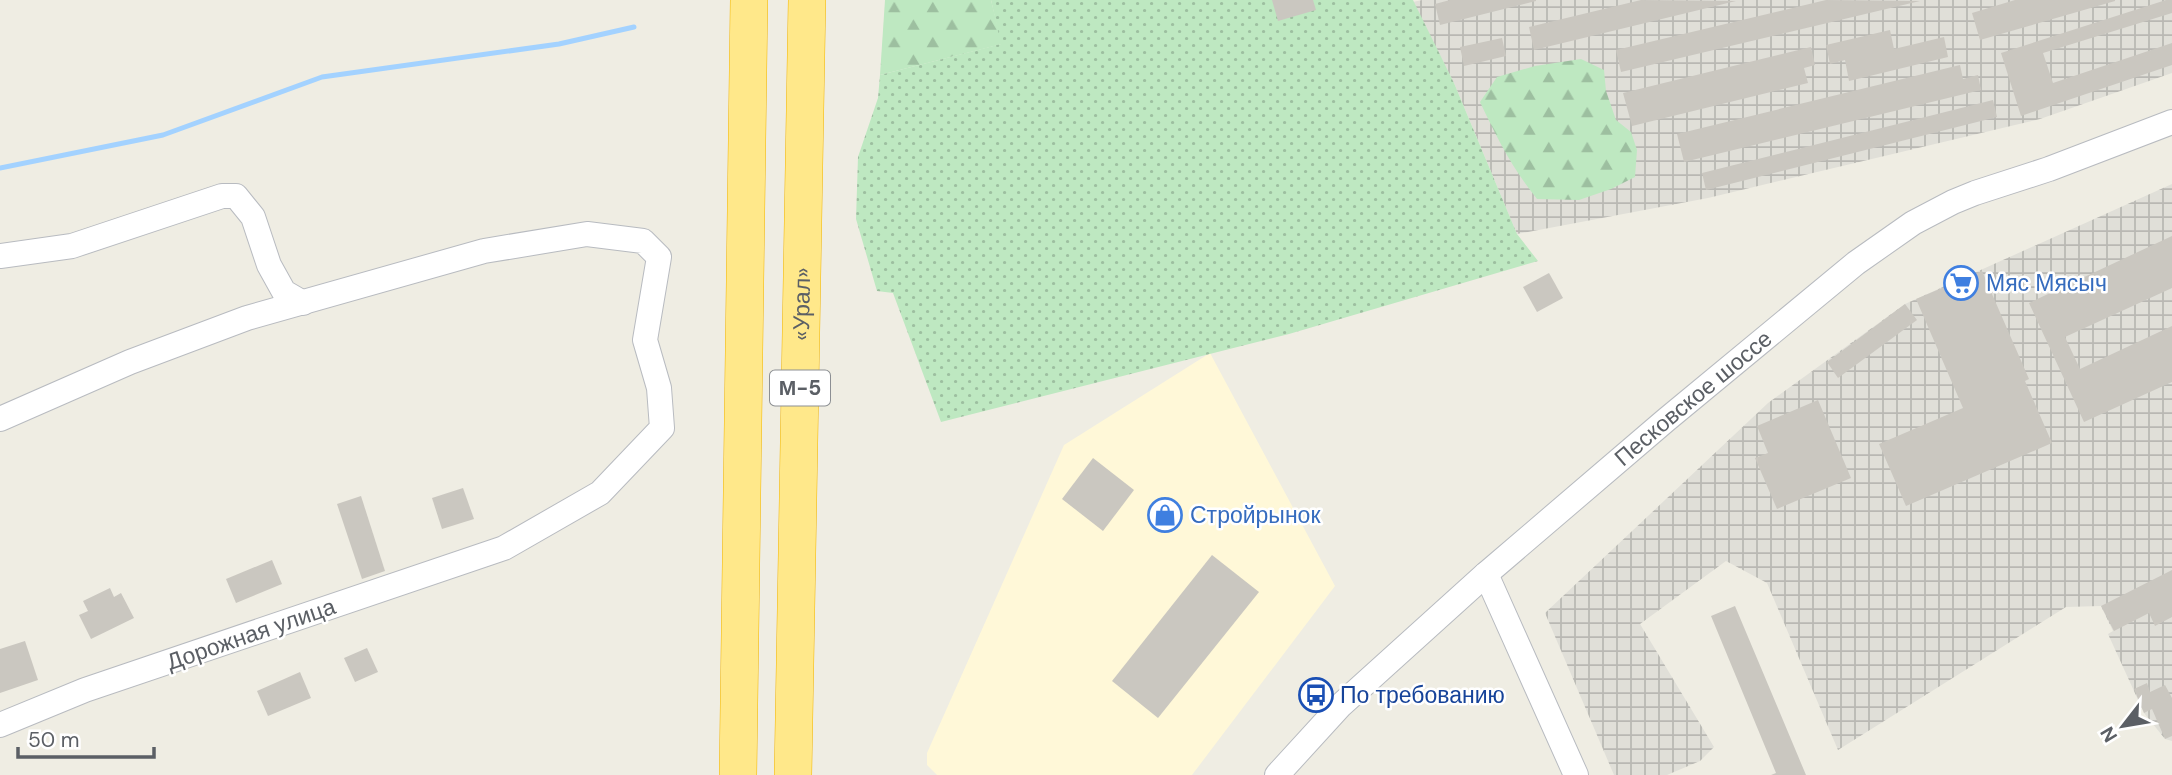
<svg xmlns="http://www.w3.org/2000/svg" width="2172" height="775" viewBox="0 0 2172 775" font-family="'DM Sans',sans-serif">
<defs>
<pattern id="industrial-grid" width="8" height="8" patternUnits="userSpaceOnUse" patternTransform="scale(1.75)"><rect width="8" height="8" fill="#e0dfd8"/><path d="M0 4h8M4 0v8" fill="none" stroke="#b9b8b3"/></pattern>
<pattern id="forest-firs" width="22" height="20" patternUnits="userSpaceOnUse" patternTransform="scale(1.75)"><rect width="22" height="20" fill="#bee8c1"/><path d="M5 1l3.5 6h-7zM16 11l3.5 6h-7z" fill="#9dbfa0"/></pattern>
<pattern id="garden-dots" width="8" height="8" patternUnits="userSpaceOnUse" patternTransform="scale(1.75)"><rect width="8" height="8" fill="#bee8c1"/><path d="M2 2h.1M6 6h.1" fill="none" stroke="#9dbfa0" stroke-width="1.8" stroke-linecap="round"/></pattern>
</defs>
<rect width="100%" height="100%" fill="#efede3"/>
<!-- commercial -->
<polygon fill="#fff8d8" points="1210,353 1335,586 1192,775 937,775 927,765 927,753 1064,445"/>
<!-- industrial -->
<g fill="url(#industrial-grid)">
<polygon points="1422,0 2172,0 2172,73 2040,119 1708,198 1517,234 1454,83 1413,2"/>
<polygon points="2172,184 2172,741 2165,739 2144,713 2108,634 2113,631 2101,606 2066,607 1838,750 1767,583 1726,561 1640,624 1714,747 1700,761 1667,775 1614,775 1545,613 1768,403 1905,304"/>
</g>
<!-- forest -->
<g fill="url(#forest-firs)">
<polygon points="885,0 991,0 1002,44 880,75"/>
<path d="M1581,59l23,11 2,21 10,29 15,12 6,18 -2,27 -24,12 -32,11 -42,-1c-25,-31 -40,-61 -57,-97l17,-25 38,-11z"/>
</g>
<!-- garden -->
<polygon fill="url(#garden-dots)" points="991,0 1413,0 1454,83 1517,234 1538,261 1289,334 941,422 893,293 877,291 856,219 858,157 878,98 880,75 1001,44"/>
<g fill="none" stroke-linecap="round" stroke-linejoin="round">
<!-- stream -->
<polyline stroke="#a3d2ff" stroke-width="5" points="0,168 163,135 322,77 559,44 634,27"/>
</g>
<!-- building -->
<g fill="#cac7c0">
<polygon points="1272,0 1313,0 1316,10 1278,21"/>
<polygon points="1450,0 1536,0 1536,1 1440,25 1435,4"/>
<polygon points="1641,0 1736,1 1534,50 1529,27"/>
<polygon points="1826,0 1920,1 1621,72 1616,50"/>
<polygon points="2015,0 2115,0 2115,1 1980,40 1972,13"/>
<polygon points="2166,0 2172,0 2172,13 2043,53 2053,83 2172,43 2172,65 2021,116 2001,53"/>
<polygon points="1890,30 1894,49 1944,37 1948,57 1849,81 1845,60 1830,64 1826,45"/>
<polygon points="1502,38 1506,56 1464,66 1460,47"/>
<polygon points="1811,47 1815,65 1804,68 1808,83 1632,126 1623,93"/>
<polygon points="1960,65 1963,79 1978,75 1981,90 1684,162 1677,134"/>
<polygon points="1993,100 1997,117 1706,190 1702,173"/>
<polygon points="2172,236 2172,288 2065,337 2080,369 2172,326 2172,382 2084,422 2029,303"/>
<polygon points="1982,271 2029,379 2025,381 2052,443 1906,506 1879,444 1963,408 1916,299"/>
<polygon points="1549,273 1563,298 1537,312 1523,287"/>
<polygon points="1905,304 1917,320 1838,378 1827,362"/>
<polygon points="1818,400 1851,478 1777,509 1755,458 1768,453 1757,426"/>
<polygon points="1093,458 1134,490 1103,531 1062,499"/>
<polygon points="463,488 474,519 442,529 432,498"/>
<polygon points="361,496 385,571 362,579 337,504"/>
<polygon points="1212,555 1259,592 1158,718 1112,681"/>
<polygon points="272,560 282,584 236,603 226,579"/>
<polygon points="2172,570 2172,617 2155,626 2149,613 2114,631 2101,606"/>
<polygon points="110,588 114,597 121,593 134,618 91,639 79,615 88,611 83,601"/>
<polygon points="1735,606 1806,775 1771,775 1776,773 1711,616"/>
<polygon points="25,641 38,680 0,693 0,649"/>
<polygon points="367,648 378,672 355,682 344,658"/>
<polygon points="300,672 311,698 268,716 257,691"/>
<polygon points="2147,683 2150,692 2165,685 2172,698 2172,736 2165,739 2152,709 2144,713 2134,689"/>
</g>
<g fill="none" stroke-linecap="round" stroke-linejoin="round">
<!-- minor casing -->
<g stroke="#b8bbc0" stroke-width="26">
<g id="minor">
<polyline points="0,256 72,246 222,196 236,196 253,217 269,265 284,292 303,303"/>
<polyline points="0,419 130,362 247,318 484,251 587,234 643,241 659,257 645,340 659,388 662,428 600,493 504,548 85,690 0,725"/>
<polyline points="1486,574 1576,775"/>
<path id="s1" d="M1277,775l64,-70 145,-131 180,-154 190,-157 57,-40 40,-21 22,-9 74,-24 123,-47"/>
</g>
</g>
<!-- highway casing -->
<g stroke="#f2b500" stroke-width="38">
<g id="highway">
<polyline points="738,775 749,0"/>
<path id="s2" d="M793,775l14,-775"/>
</g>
</g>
<!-- minor -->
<use href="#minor" stroke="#fff" stroke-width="24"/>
<!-- highway -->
<use href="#highway" stroke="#ffe88a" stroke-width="37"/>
</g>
<!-- icons -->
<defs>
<g id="supermarket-ring" transform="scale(1.75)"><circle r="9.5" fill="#fff" stroke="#3f7fe0" stroke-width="1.5"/><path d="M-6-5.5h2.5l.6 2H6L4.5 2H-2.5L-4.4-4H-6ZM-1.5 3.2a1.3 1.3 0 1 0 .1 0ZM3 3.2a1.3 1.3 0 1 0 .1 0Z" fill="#3f7fe0"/></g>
<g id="shop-ring" transform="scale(1.75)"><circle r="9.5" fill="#fff" stroke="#3f7fe0" stroke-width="1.5"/><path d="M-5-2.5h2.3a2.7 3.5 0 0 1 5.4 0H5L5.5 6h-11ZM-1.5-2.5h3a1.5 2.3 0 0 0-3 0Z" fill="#3f7fe0"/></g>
<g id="bus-ring" transform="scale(1.75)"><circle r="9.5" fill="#fff" stroke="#1a4fb4" stroke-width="1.5"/><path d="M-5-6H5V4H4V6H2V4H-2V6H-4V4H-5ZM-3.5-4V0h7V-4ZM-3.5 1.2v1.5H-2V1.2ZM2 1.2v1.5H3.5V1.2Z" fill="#1a4fb4"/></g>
</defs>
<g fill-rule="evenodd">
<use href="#supermarket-ring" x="1961" y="283"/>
<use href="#shop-ring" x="1165" y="515"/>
<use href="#bus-ring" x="1316" y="695"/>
</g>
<g text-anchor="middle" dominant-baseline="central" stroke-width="5" stroke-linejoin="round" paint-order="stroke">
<!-- shield labels -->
<rect fill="#fff" stroke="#8c8f93" stroke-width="2" x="770" y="370.5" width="60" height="35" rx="5"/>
<g font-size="21" font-weight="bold" fill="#5b5f65">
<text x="800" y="388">М-5</text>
</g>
<!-- shop labels -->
<g font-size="23" fill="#366cbe" stroke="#fff" text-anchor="start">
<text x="1986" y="283">Мяс Мясыч</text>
<text x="1190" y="515">Стройрынок</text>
</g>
<!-- street labels -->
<g font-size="23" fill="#5b5f65" stroke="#fff">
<text stroke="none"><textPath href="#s2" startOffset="471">«Урал»</textPath></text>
<text stroke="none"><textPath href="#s1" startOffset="562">Песковское шоссе</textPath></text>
<text transform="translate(251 634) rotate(-19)">Дорожная улица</text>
</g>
<!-- transit labels -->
<g font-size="23" fill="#164399" stroke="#fff" text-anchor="start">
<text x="1340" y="695">По требованию</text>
</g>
</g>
<!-- north arrow -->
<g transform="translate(2123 726) rotate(239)" stroke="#ffffff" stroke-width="5" paint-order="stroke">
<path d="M0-5L12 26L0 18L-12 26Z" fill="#5b5f65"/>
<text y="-10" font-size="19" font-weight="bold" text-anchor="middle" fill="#5b5f65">N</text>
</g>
<!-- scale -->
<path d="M18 747v10h136v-10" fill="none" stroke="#5b5f65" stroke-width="3.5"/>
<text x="28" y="747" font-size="21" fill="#5b5f65" stroke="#ffffff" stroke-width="5" paint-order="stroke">50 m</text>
</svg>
